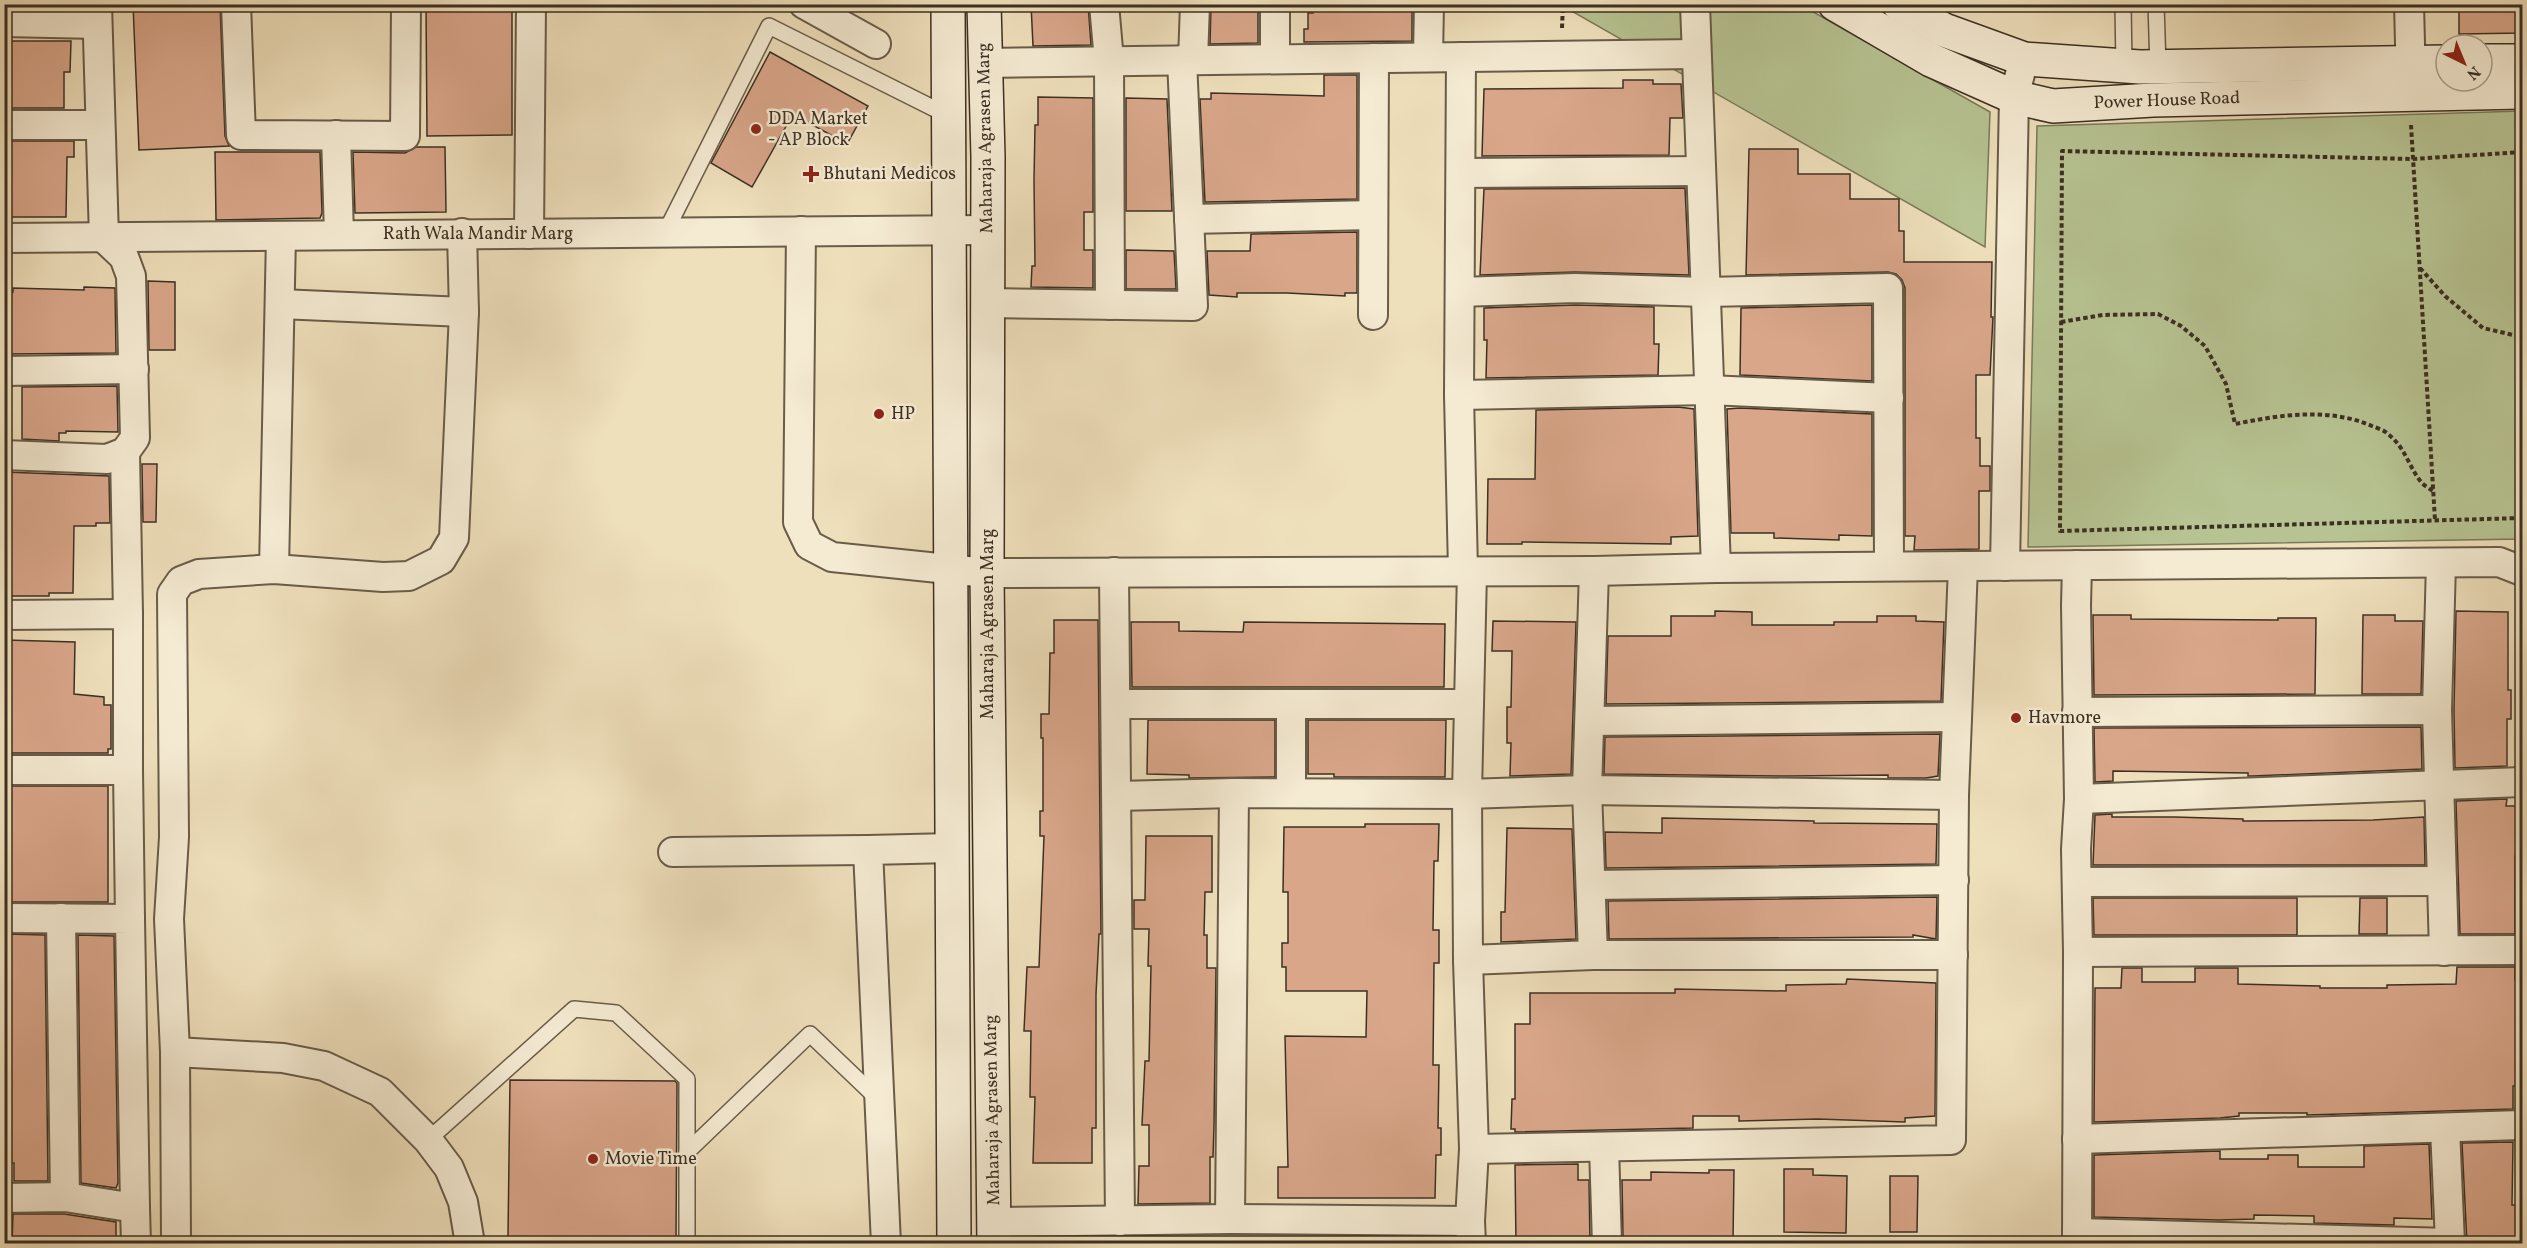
<svg xmlns="http://www.w3.org/2000/svg" width="2527" height="1248" viewBox="0 0 2527 1248" font-family="Vollkorn,serif">
<rect width="100%" height="100%" fill="#efe0bc"/>
<filter id="stains"><feTurbulence type="fractalNoise" baseFrequency=".00333" numOctaves="4"/><feColorMatrix values="0 0 0 0 .2 0 0 0 0 .09 0 0 0 0 .02 0 0 0 .5 -.17"/></filter>
<radialGradient id="worn" r=".72"><stop offset=".6" stop-color="#630" stop-opacity="0"/><stop offset="1" stop-color="#630" stop-opacity=".3"/></radialGradient>
<!-- green -->
<g fill="#b7c392" stroke="#7a7a5a" stroke-width="1.5">
<polygon points="1561,5 1801,5 1990,112 1985,247"/>
<polygon points="2522,111 2522,539 2028,547 2037,126"/>
</g>
<!-- building -->
<g fill="#d9a68a" stroke="#3c3023" stroke-width="1.5">
<polygon points="133,4 220,4 225,136 229,146 139,150"/>
<polygon points="426,4 512,4 512,135 427,136"/>
<polygon points="1031,4 1088,4 1091,45 1033,46"/>
<polygon points="1313,4 1412,4 1412,41 1304,42 1304,29 1308,29 1308,13 1313,13"/>
<polygon points="2459,4 2523,4 2523,33 2459,34"/>
<polygon points="1211,6 1258,6 1258,43 1210,44"/>
<polygon points="10,41 71,41 70,72 64,72 64,108 7,108"/>
<polygon points="770,52 868,106 847,144 793,114 752,187 711,163"/>
<polygon points="1324,75 1357,75 1357,199 1205,202 1200,99 1211,99 1211,93 1324,96"/>
<polygon points="1623,80 1653,80 1653,84 1681,84 1683,118 1670,118 1669,155 1482,156 1484,89 1623,88"/>
<polygon points="1038,97 1093,98 1093,212 1084,212 1084,250 1093,250 1093,288 1031,287 1032,266 1035,266 1034,180 1035,125 1038,125"/>
<polygon points="1126,98 1167,99 1172,211 1126,211"/>
<polygon points="7,141 74,141 74,157 67,157 66,217 6,217"/>
<polygon points="416,147 445,147 446,212 355,213 353,152 405,153"/>
<polygon points="1749,149 1798,149 1798,174 1850,174 1850,199 1899,199 1899,231 1904,231 1904,262 1992,262 1991,317 1993,317 1990,375 1976,375 1976,438 1980,438 1980,466 1990,466 1990,491 1979,491 1979,549 1914,550 1915,536 1905,536 1905,288 1902,280 1896,274 1888,272 1746,275"/>
<polygon points="215,152 320,152 322,213 320,218 216,220"/>
<polygon points="1685,188 1689,275 1575,272 1480,275 1484,189"/>
<polygon points="1357,232 1357,293 1345,293 1345,296 1287,293 1237,293 1237,297 1209,295 1207,251 1250,251 1251,234"/>
<polygon points="1126,250 1174,251 1176,289 1126,289"/>
<polygon points="148,281 175,282 175,350 149,350"/>
<polygon points="84,287 115,288 116,353 4,354 4,292 13,292 13,288 84,290"/>
<polygon points="1575,305 1654,307 1654,344 1659,344 1658,375 1486,378 1487,340 1484,340 1484,308"/>
<polygon points="1872,305 1872,381 1740,375 1741,308"/>
<polygon points="117,386 118,432 66,431 66,433 59,433 59,441 22,439 22,387"/>
<polygon points="1678,407 1694,409 1698,536 1671,537 1671,544 1522,542 1522,544 1487,544 1488,479 1535,479 1536,410"/>
<polygon points="1740,408 1872,414 1872,536 1839,535 1839,540 1808,539 1774,538 1774,533 1731,533 1727,409"/>
<polygon points="142,464 157,464 156,522 143,522"/>
<polygon points="4,472 109,476 110,523 96,523 96,526 74,526 73,593 49,593 49,596 4,596"/>
<polygon points="1715,611 1752,612 1752,625 1834,625 1834,622 1877,622 1877,616 1916,616 1916,621 1944,622 1941,701 1606,704 1608,636 1671,636 1671,616 1715,616"/>
<polygon points="2456,611 2508,612 2508,690 2511,690 2511,719 2507,719 2507,766 2455,768 2454,710"/>
<polygon points="2093,615 2131,615 2131,619 2278,620 2278,618 2316,618 2315,694 2094,695"/>
<polygon points="2363,615 2395,615 2395,621 2423,621 2421,694 2362,694"/>
<polygon points="1054,620 1098,620 1101,934 1099,934 1096,994 1096,1128 1092,1128 1092,1163 1033,1163 1035,1097 1030,1097 1031,1031 1024,1031 1027,967 1039,967 1044,836 1040,836 1040,811 1043,811 1043,738 1041,738 1041,714 1049,714 1050,653 1054,653"/>
<polygon points="1493,621 1576,622 1571,774 1510,776 1511,743 1507,743 1507,707 1511,707 1512,651 1492,651"/>
<polygon points="1131,622 1179,622 1179,631 1243,632 1244,622 1445,624 1444,687 1132,687"/>
<polygon points="6,640 75,642 74,694 104,697 104,705 111,705 111,749 108,749 108,753 4,753"/>
<polygon points="1148,720 1275,720 1275,777 1189,778 1189,775 1147,774"/>
<polygon points="1308,720 1446,720 1445,777 1334,777 1334,774 1308,774"/>
<polygon points="2421,727 2422,769 2253,776 2248,776 2248,773 2113,771 2113,781 2095,782 2094,728"/>
<polygon points="1940,734 1938,776 1926,778 1888,778 1888,775 1788,776 1604,774 1605,737"/>
<polygon points="4,786 108,786 108,902 5,902"/>
<polygon points="2507,799 2506,806 2519,806 2519,856 2515,856 2515,934 2460,934 2456,801"/>
<polygon points="2112,814 2112,817 2174,817 2243,819 2243,821 2373,820 2424,817 2425,865 2093,865 2095,815"/>
<polygon points="1662,818 1814,821 1814,823 1937,824 1936,864 1606,868 1605,832 1662,833"/>
<polygon points="1365,824 1439,824 1438,861 1434,861 1433,930 1439,930 1439,963 1434,963 1433,1065 1439,1065 1438,1128 1441,1128 1441,1155 1436,1155 1435,1198 1278,1198 1278,1167 1288,1167 1285,1036 1366,1037 1367,991 1286,991 1286,967 1282,967 1282,943 1288,943 1288,892 1283,892 1284,827 1365,827"/>
<polygon points="1507,828 1572,829 1576,939 1501,942 1501,912 1505,912"/>
<polygon points="1146,836 1212,836 1212,892 1205,892 1204,935 1207,935 1207,968 1216,968 1214,1125 1213,1157 1210,1157 1210,1203 1138,1204 1139,1166 1149,1166 1149,1125 1142,1125 1145,1061 1149,1061 1151,966 1148,966 1149,929 1134,929 1134,900 1145,900"/>
<polygon points="1937,897 1936,939 1913,935 1913,937 1609,939 1608,901"/>
<polygon points="2093,898 2297,898 2297,935 2094,935"/>
<polygon points="2360,898 2387,898 2387,934 2359,934"/>
<polygon points="5,934 45,935 48,1181 14,1181 14,1163 4,1163"/>
<polygon points="78,935 114,936 118,1183 116,1188 81,1183"/>
<polygon points="2457,967 2515,967 2515,980 2523,981 2523,1048 2519,1048 2518,1086 2513,1086 2513,1109 2307,1115 2307,1113 2239,1113 2239,1116 2220,1118 2094,1122 2095,988 2121,988 2122,968 2142,968 2142,982 2195,982 2195,968 2238,968 2238,984 2320,986 2320,988 2387,988 2387,985 2456,984"/>
<polygon points="1847,979 1936,983 1935,1116 1905,1118 1905,1122 1818,1119 1739,1121 1739,1116 1693,1116 1693,1128 1515,1132 1515,1129 1511,1129 1512,1099 1515,1099 1515,1024 1530,1024 1530,993 1675,993 1675,989 1786,991 1786,985 1846,984"/>
<polygon points="510,1080 675,1081 677,1083 676,1239 508,1237"/>
<polygon points="2513,1142 2512,1205 2523,1205 2523,1244 2467,1244 2462,1143"/>
<polygon points="2429,1144 2432,1219 2394,1218 2394,1225 2314,1223 2314,1216 2254,1215 2254,1219 2219,1220 2094,1217 2094,1155 2220,1151 2220,1159 2268,1159 2268,1155 2298,1155 2298,1167 2364,1167 2364,1146"/>
<polygon points="1578,1164 1578,1180 1589,1180 1590,1244 1516,1244 1515,1165"/>
<polygon points="1784,1169 1813,1169 1813,1175 1847,1176 1846,1233 1784,1232"/>
<polygon points="1709,1170 1734,1170 1733,1241 1709,1240 1709,1237 1623,1237 1622,1180 1651,1180 1651,1172 1709,1173"/>
<polygon points="1890,1176 1918,1176 1917,1232 1890,1232"/>
<polygon points="13,1214 64,1214 116,1222 116,1244 12,1244"/>
</g>
<g fill="none" stroke-linecap="round" stroke-linejoin="round">
<!-- lane casing -->
<g stroke="#695c49" stroke-width="18">
<g id="lane">
<polyline points="2123,4 2124,66"/>
<polyline points="2156,4 2158,67"/>
<polyline points="665,233 769,26 949,116"/>
<polyline points="428,1140 574,1009 616,1013 687,1079 687,1244"/>
<polyline points="687,1152 810,1034 878,1099"/>
</g>
</g>
<!-- street casing -->
<g stroke="#695c49" stroke-width="32">
<g id="street">
<polyline points="236,4 241,135 405,136 406,4"/>
<polyline points="804,4 876,44"/>
<polyline points="1104,4 1109,61 1110,305"/>
<polyline points="1275,4 1275,59"/>
<polyline points="1695,4 1716,568"/>
<polyline points="2409,4 2411,83"/>
<polyline points="4,22 97,24"/>
<polyline points="1428,57 1429,4"/>
<polyline points="1461,57 1459,395 1463,571"/>
<polyline points="1193,60 1195,4"/>
<polyline points="985,63 1696,54"/>
<polyline points="4,125 100,125"/>
<polyline points="336,135 339,235"/>
<polyline points="1461,173 1701,171"/>
<polyline points="1189,219 1373,215"/>
<polyline points="801,231 798,522 809,545 832,557 987,573 1594,571 1716,568 2499,562 2522,571"/>
<polyline points="529,234 531,4"/>
<polyline points="4,238 988,230"/>
<polyline points="1460,292 1575,288 1706,292 1888,288 1889,566"/>
<polyline points="988,303 1193,306 1182,60"/>
<polyline points="280,304 464,312"/>
<polyline points="1373,315 1374,58"/>
<polyline points="4,371 134,369"/>
<polyline points="1459,395 1709,390 1889,398"/>
<polyline points="125,452 128,614"/>
<polyline points="4,455 107,459 125,452 135,438 131,276 124,257 104,238 97,4"/>
<polyline points="2441,563 2437,710 2444,951"/>
<polyline points="2005,566 2014,97 2024,59"/>
<polyline points="274,569 281,236"/>
<polyline points="1114,572 1120,1221"/>
<polyline points="4,615 128,614 128,770"/>
<polyline points="1117,704 1469,704"/>
<polyline points="1291,704 1291,793"/>
<polyline points="2077,712 2437,710"/>
<polyline points="1590,721 1957,717"/>
<polyline points="4,770 128,770 130,919"/>
<polyline points="1118,796 1234,793 1467,794 1587,790 1954,795"/>
<polyline points="2079,799 2522,782"/>
<polyline points="673,852 868,850"/>
<polyline points="2077,882 2442,881"/>
<polyline points="1591,885 1954,880"/>
<polyline points="4,918 130,919 135,1208"/>
<polyline points="61,918 65,1197"/>
<polyline points="2078,952 2522,950"/>
<polyline points="1593,955 1587,790 1594,571"/>
<polyline points="1468,960 1593,955 1953,955"/>
<polyline points="175,1052 283,1058 324,1066 380,1092 428,1140 449,1168 463,1202 470,1244"/>
<polyline points="2077,1139 2522,1125"/>
<polyline points="1604,1147 1607,1244"/>
<polyline points="1474,1149 1951,1140 1954,795 1963,566"/>
<polyline points="4,1198 65,1197 135,1208 136,1244"/>
<polyline points="1230,1219 1234,793"/>
<polyline points="994,1222 1230,1219 1470,1221"/>
<polyline points="2077,1233 2450,1243 2445,1128"/>
<polyline points="176,1244 175,1052 169,919 174,837 172,594 181,581 199,574 274,569 383,577 409,576 441,560 454,538 464,312 462,233"/>
<polyline points="886,1244 868,850 952,848"/>
<polyline points="1471,1244 1470,1221 1474,1149 1468,960 1467,794 1472,571"/>
<polyline points="2077,1244 2078,952 2076,849 2079,799 2076,605 2077,565"/>
</g>
</g>
<!-- secondary casing -->
<g stroke="#3c3023" stroke-width="36">
<g id="secondary">
<polyline points="948,4 954,1244"/>
<polyline points="984,4 988,157 987,573 994,1244"/>
<polyline points="1835,4 1931,60 2014,97 2053,106 2153,100 2522,92"/>
<polyline points="1899,4 1944,30 2024,59 2140,67 2446,62"/>
<polyline points="2482,61 2522,61"/>
</g>
</g>
<!-- path -->
<g stroke="#3c3023" stroke-width="4" stroke-dasharray="4.5 3" stroke-linecap="butt">
<polyline points="1562,28 1563,4"/>
<polyline points="2411,125 2435,520"/>
<polyline points="2522,152 2412,159 2062,151 2060,531 2522,518"/>
<polyline points="2420,268 2445,296 2483,328 2522,337"/>
<path d="M2061,322l42,-7 55,-1 23,12 24,20 21,38 9,40c45,-9 93,-17 137,2 5,2 12,4 16,8 18,14 21,34 34,49 3,3 8,6 11,8"/>
</g>
<!-- lane -->
<use href="#lane" stroke="#f5ebd3" stroke-width="15"/>
<!-- street -->
<use href="#street" stroke="#f5ebd3" stroke-width="28"/>
<!-- secondary -->
<use href="#secondary" stroke="#f5ebd3" stroke-width="33"/>
</g>
<!-- markers -->
<g fill="#8f2418" stroke="#f5ebd3" stroke-width="2">
<circle cx="756" cy="129" r="6"/>
<path d="M808 165h6v6h6v6h-6v6h-6v-6h-6v-6h6z"/>
<circle cx="879" cy="414" r="6"/>
<circle cx="2016" cy="718" r="6"/>
<circle cx="593" cy="1159" r="6"/>
</g>
<g text-anchor="middle" dominant-baseline="central" stroke-width="5" stroke-linejoin="round" paint-order="stroke">
<!-- street labels -->
<g font-size="18" fill="#3c3023" stroke="#f5ebd3">
<text transform="translate(2167 101) rotate(-2)">Power House Road</text>
<text transform="translate(986 138) rotate(-91)">Maharaja Agrasen Marg</text>
<text x="478" y="234">Rath Wala Mandir Marg</text>
<text transform="translate(988 624) rotate(-90)">Maharaja Agrasen Marg</text>
<text transform="translate(993 1110) rotate(-91)">Maharaja Agrasen Marg</text>
</g>
<!-- poi labels -->
<g font-size="18" fill="#3c3023" stroke="#f5ebd3" text-anchor="start">
<text x="768" y="119">DDA Market<tspan x="768" dy="21">- AP Block</tspan></text>
<text x="823" y="174">Bhutani Medicos</text>
<text x="891" y="414">HP</text>
<text x="2028" y="718">Havmore</text>
<text x="605" y="1159">Movie Time</text>
</g>
</g>
<!-- margin -->
<rect width="2527" height="1248" fill="none" stroke="#efe0bc" stroke-width="24"/>
<rect x="6" y="6" width="2515" height="1236" fill="none" stroke="#3c3023" stroke-width="3"/>
<rect x="12" y="12" width="2503" height="1224" fill="none" stroke="#3c3023" stroke-width="1.5"/>
<!-- north arrow -->
<g transform="translate(2464 63) rotate(137)"><circle r="28" fill="#f5ebd3" stroke="#aba08d" stroke-width="1.5"/>
<path d="M0-4.5L10 22L0 15L-10 22Z" fill="#8f2418"/>
<text y="-9" font-size="16" font-weight="bold" text-anchor="middle" fill="#3c3023">N</text>
</g>
<rect width="100%" height="100%" filter="url(#stains)"/>
<rect width="100%" height="100%" fill="url(#worn)"/>
</svg>
